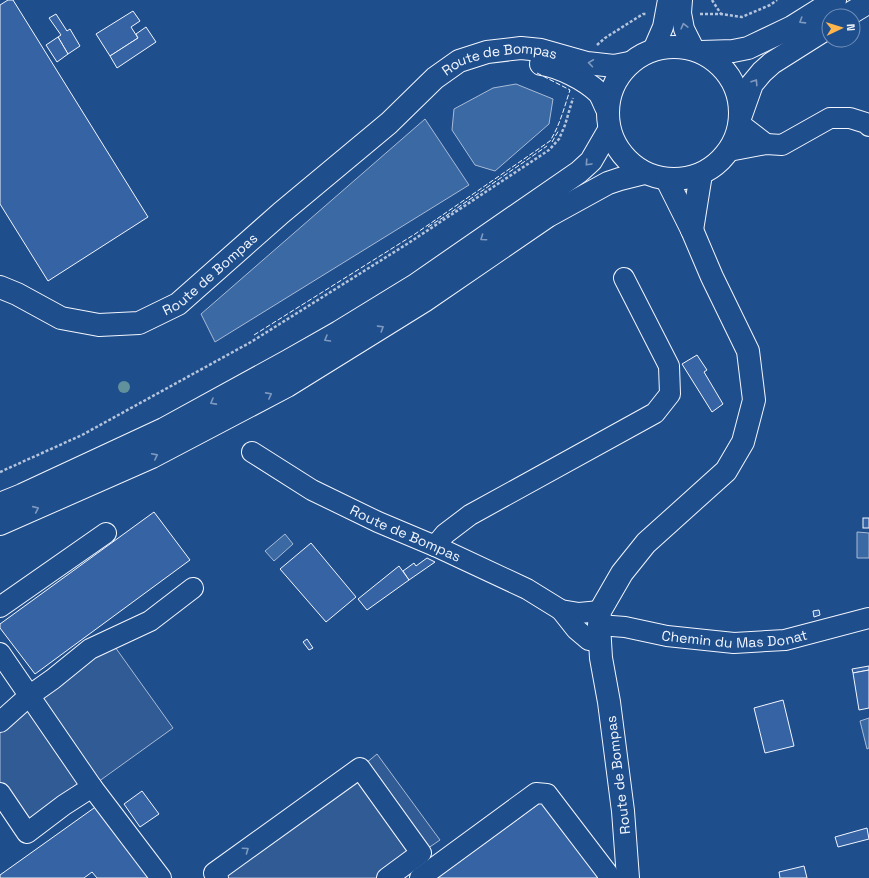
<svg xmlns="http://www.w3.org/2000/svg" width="869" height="878" viewBox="0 0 869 878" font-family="'Space Grotesk',sans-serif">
<rect width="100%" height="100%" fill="#1f4e8c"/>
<!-- parking -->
<g fill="#305b95" stroke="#a8bbd7">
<polygon points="110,640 173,728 27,833 0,793 0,722"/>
<polygon points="377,754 440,840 421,853 387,878 207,878 360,768"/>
</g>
<!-- water -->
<g fill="#3b69a3" stroke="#a8bbd7">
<polygon points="516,84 553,99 549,124 495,171 475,165 452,130 454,109 493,88"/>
<polygon points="425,119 469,185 215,342 201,314"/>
<polygon points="857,532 869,533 869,558 857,558"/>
<polygon points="285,534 293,544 274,561 265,551"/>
<polygon points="869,718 869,748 867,749 860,721"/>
</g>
<!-- building -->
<g fill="#3563a3" stroke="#f2f6ff">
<polygon points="8,0 13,0 148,217 48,281 0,204 0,5"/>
<polygon points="133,11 140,21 131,27 138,38 110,56 96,34"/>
<polygon points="56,14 67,31 70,29 80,46 68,54 58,37 61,35 49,18"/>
<polygon points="146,27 156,42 117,68 110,56 138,38 136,34"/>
<polygon points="58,37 68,54 57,62 46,45"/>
<polygon points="697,355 707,370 704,372 723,404 712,412 682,364"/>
<polygon points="154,512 190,560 35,674 0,628 0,624"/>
<rect x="863" y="518" width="6" height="10"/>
<polygon points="311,543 356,597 326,622 280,569"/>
<polygon points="427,558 435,562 409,580 403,571 414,563 416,566"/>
<polygon points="399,566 409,580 367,610 358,599"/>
<polygon points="819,610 820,615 814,617 813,611"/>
<polygon points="307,639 313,648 309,650 303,642"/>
<polygon points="869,666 869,670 853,673 852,669"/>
<polygon points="869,670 869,708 859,710 853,673"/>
<polygon points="783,700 794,746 765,753 754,708"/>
<polygon points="142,791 159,814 140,827 124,804"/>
<polygon points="544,800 600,878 437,878"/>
<polygon points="101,803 154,878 97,878 92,872 84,878 0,878 0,875"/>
<polygon points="867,828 869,839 838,847 835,837"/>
<polygon points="804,866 807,878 780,878 779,872"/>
</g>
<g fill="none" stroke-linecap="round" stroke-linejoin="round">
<!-- minor casing -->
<g stroke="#f2f6ff" stroke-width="22">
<g id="minor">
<polyline points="682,0 681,13 684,29 694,49"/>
<polyline points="653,50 663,27 668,0"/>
<polyline points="740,124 766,144"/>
<polyline points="729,151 766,144 782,145 830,118 850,118 866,123 869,126"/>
<path id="s1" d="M252,452l60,38 66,32 57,24 92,43 34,21 18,3 21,-2"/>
<polyline points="435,546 445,534 470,515 655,413 670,394 669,366 624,278"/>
<polyline points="0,607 106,533"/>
<polyline points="561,610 576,629 589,640 600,641"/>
<path id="s2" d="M599,625l26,2 42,9 67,7 51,-3 84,-22"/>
<polyline points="0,653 92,787 161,878"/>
<polyline points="0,722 29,696 53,679 90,649 150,621 193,588"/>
<polyline points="0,793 27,833 64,805 92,787"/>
<polyline points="218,878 214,873 360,768 421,853 387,878"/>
<polyline points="420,878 536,793 547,794 608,874 608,878"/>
</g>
</g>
<!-- major casing -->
<g stroke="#f2f6ff" stroke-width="24">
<g id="major">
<polyline points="846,16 869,2"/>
<circle cx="674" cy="113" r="66"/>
<polyline points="701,52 733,51 748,48 792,27 835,0"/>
<path d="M541,64c19,3 43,15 57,28 4,4 6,12 9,17"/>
<polyline points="741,115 752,84 762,72 772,63 829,27"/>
<polyline points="692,230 701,174"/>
<path id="s3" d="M0,287l17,7 44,24 38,7 40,-2 39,-19 103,-91 108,-90 46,-45 24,-17 28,-9 34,-4 20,2 46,13 27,3 15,-3"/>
<polyline points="0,504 22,495 164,429 288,361 339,332 414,286 579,172 591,161 609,130"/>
<polyline points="0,524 152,457 287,386 424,301 548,216 608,183 620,179 644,173"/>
<polyline points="628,878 623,811 609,702 601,658 599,625 600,611 622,573 646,543 726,471 743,442 754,400 748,351 712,277 692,230 667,180"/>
</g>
</g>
<!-- path -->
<g stroke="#b3c4dc" stroke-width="2.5" stroke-dasharray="3 2" stroke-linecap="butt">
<polyline points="712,0 721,14"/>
<polyline points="700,14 721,14 742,17 770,5 777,0"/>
<polyline points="597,45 605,38 643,14 647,14"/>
<polyline points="0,472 82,435 251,342 407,244 549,150 559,139 565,125 573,98"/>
</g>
<!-- minor -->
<use href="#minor" stroke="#1f4e8c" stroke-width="20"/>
<!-- major -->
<use href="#major" stroke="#1f4e8c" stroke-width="22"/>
<!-- fence -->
<g stroke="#f2f6ff" stroke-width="1" stroke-dasharray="5 2" stroke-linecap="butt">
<polyline points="552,142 556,135 559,130"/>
<polyline points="428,227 447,215 547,146"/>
<path d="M254,335l161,-101 135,-93c10,-16 14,-33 20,-51l-33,-17"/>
</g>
</g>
<!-- trees -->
<circle fill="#61919a" cx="124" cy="387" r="6"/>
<!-- one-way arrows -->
<defs><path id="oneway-chevron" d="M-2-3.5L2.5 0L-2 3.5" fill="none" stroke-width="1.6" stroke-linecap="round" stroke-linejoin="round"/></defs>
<g stroke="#7e9ac0">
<use href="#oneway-chevron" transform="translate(802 21) rotate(148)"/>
<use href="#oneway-chevron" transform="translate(684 26) rotate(-104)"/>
<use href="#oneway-chevron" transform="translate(591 63) rotate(-172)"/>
<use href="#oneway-chevron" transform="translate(755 82) rotate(-57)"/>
<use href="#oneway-chevron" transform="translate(588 163) rotate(133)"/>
<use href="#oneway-chevron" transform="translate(483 238) rotate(145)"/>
<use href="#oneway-chevron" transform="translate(381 328) rotate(-32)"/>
<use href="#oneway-chevron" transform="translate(327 339) rotate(150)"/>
<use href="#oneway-chevron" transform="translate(269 395) rotate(-28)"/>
<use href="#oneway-chevron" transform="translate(213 402) rotate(151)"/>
<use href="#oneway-chevron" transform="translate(155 456) rotate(-27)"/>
<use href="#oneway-chevron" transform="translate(36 509) rotate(-24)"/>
<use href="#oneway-chevron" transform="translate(246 850) rotate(-35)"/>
</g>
<g text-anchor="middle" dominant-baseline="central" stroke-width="3" stroke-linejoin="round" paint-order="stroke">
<!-- street labels -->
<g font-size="14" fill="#f2f6ff" stroke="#1f4e8c">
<text stroke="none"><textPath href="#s3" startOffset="603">Route de Bompas</textPath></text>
<text stroke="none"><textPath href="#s3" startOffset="234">Route de Bompas</textPath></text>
<text stroke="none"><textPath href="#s1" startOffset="174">Route de Bompas</textPath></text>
<text stroke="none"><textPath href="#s2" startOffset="137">Chemin du Mas Donat</textPath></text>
<text transform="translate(618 775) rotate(-97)">Route de Bompas</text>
</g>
</g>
<!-- north arrow -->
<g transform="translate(841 28) rotate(86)"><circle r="19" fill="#1f4e8c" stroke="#7391ba"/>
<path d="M0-3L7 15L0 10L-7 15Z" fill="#ffb74d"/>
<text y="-6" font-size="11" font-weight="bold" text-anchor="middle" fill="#f2f6ff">N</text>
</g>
</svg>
